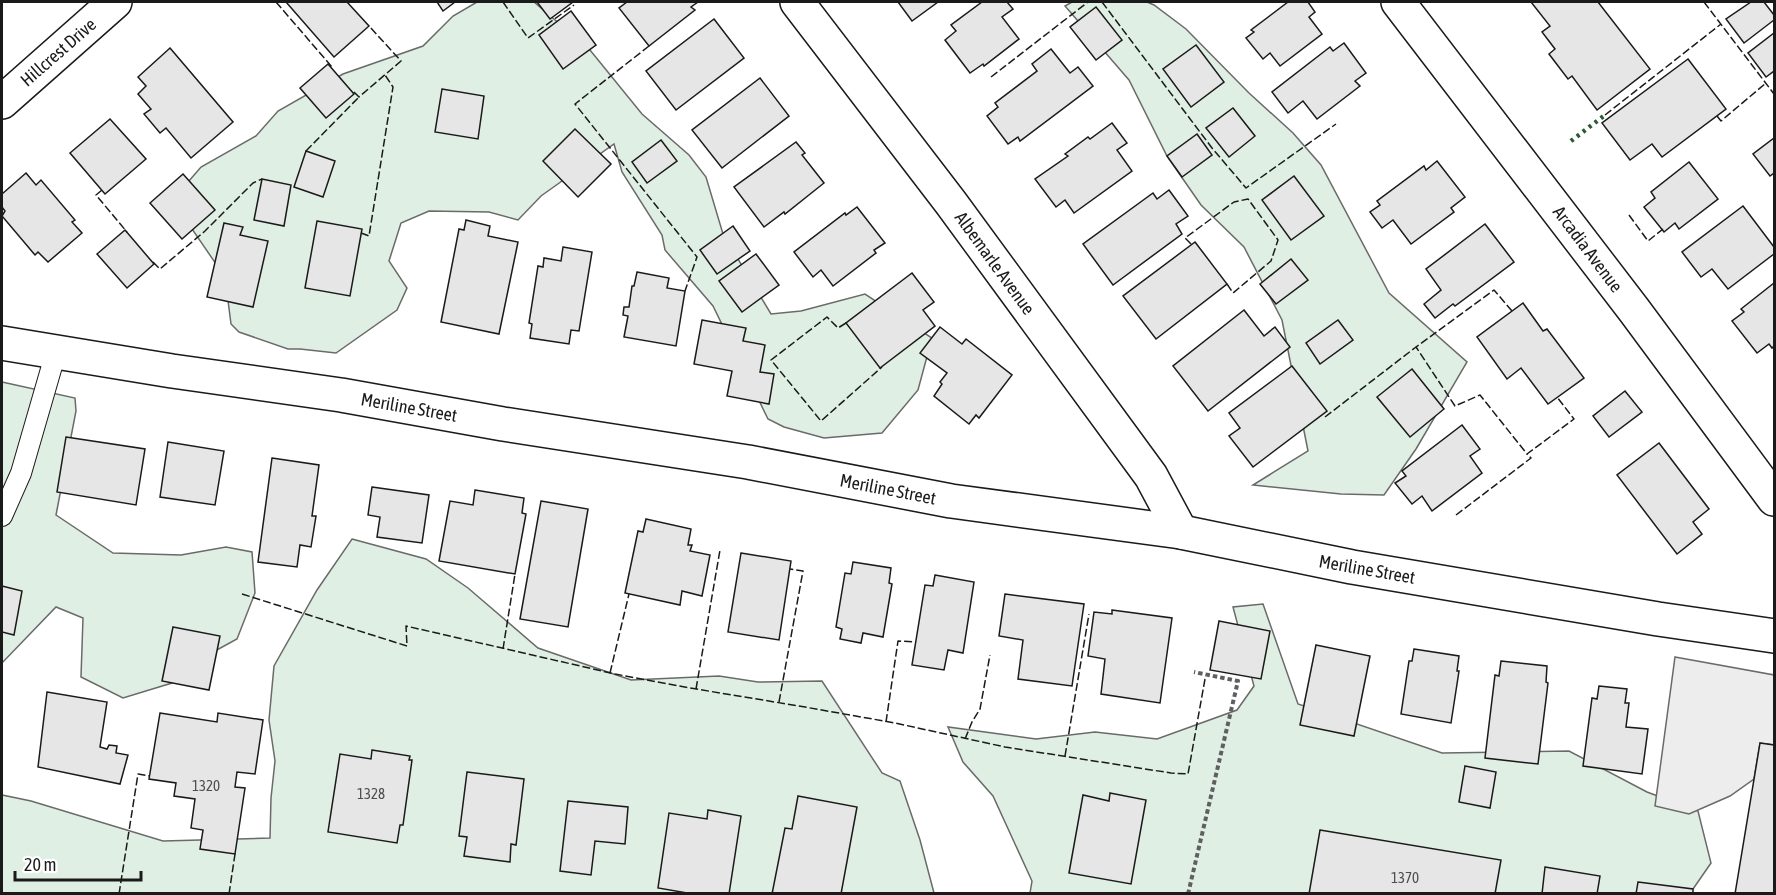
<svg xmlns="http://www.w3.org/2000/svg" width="1776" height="895" viewBox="0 0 1776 895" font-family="'Asap Condensed',sans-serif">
<rect width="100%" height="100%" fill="#fff"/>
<!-- green -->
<g fill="#e0efe3" stroke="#6a6a6a" stroke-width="1.5">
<polygon points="477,2 534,2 590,50 642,114 689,155 706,177 723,234 771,314 801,311 865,294 932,338 918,390 882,433 824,438 784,427 768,419 713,306 665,250 662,235 622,172 614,144 541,196 518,220 489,212 429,211 401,223 389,261 407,288 397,310 336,353 300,349 288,349 239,332 231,324 225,277 192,229 182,189 201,167 256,136 278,111 343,74 423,46 453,16"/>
<polygon points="1072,2 1147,2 1154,5 1186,29 1249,93 1293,133 1321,165 1389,293 1467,362 1416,449 1384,495 1341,494 1253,485 1308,451 1282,320 1244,247 1201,205 1167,156 1129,80 1065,6"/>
<polygon points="2,382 75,398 76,411 56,515 113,553 181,555 226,547 252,552 255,593 237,639 204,657 172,683 123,698 81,677 83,618 56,607 2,663"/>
<polygon points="352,539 426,559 468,588 538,648 631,680 719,676 758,682 822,681 882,773 900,781 920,840 934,893 2,893 2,795 31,801 163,841 270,838 271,798 275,761 269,720 274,666 317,590"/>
<polygon points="1263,604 1298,704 1442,753 1569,751 1647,792 1698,811 1711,863 1693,889 1677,893 1030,893 1032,881 993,796 963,762 948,727 1036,739 1095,732 1157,739 1237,710 1254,686 1233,607"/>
</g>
<!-- parking -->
<polygon fill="#ededed" stroke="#6a6a6a" stroke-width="1.5" points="1675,657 1774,675 1774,745 1760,743 1754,779 1730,796 1689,814 1655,806"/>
<!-- building -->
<g fill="#e6e6e6" stroke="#1a1a1a" stroke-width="1.5">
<polygon points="286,2 347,2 369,26 334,57"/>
<polygon points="437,2 455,2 443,11"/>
<polygon points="537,2 573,2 550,19"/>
<polygon points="627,2 698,2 691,7 695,10 649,46 619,8"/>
<polygon points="898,2 938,2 912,21"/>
<polygon points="982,2 1007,2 1013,9 1002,17 1019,39 984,66 983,64 970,73 945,40 956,31 951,25"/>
<polygon points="1288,2 1308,2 1315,12 1309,17 1322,34 1280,66 1270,53 1263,59 1246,38 1254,32 1251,30"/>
<polygon points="1531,2 1598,2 1650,69 1597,110 1572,76 1568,79 1549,54 1555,49 1542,32 1550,26"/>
<polygon points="1751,2 1764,2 1774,15 1774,20 1744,43 1726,19"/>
<polygon points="1096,7 1122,40 1096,60 1070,27"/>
<polygon points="571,11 596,45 563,69 539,35"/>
<polygon points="714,19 744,58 676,110 646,71"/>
<polygon points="1774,33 1774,71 1766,77 1748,53"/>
<polygon points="1344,43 1366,73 1355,81 1360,86 1317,119 1303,101 1288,113 1272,92 1330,47 1333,51"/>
<polygon points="1196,45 1224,82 1191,107 1163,69"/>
<polygon points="170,48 233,122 191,158 166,128 160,133 144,114 151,109 138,94 146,86 138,77"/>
<polygon points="1051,49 1070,73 1078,67 1093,86 1020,141 1018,137 1008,144 987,116 998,107 995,103 1037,71 1032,64"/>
<polygon points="1688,59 1726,109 1662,157 1652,144 1630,160 1602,123"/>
<polygon points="328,64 354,94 326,118 300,88"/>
<polygon points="760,78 789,116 722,168 692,130"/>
<polygon points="442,89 484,96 478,139 435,132"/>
<polygon points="1233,108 1255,136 1229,157 1206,128"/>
<polygon points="110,119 146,159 105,194 70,153"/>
<polygon points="1112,123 1127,143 1117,150 1132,171 1074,213 1065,200 1056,207 1035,179 1068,156 1065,154 1088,137 1090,139"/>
<polygon points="575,129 611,164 578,197 543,161"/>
<polygon points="1197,134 1212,155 1182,177 1167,156"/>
<polygon points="1774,138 1774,173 1770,176 1753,154"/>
<polygon points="661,140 677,161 647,183 632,162"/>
<polygon points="796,142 805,153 802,155 824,183 785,214 784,212 764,227 734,187"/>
<polygon points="306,151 335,161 323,197 294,187"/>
<polygon points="1437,161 1465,197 1451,208 1454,212 1411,244 1393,220 1382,228 1370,212 1380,205 1377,201 1424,166 1426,170"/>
<polygon points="1689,162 1718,199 1679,229 1675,223 1664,232 1644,207 1655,198 1651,192"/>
<polygon points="26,173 36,185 41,180 75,220 72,222 82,233 48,262 38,252 35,255 2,216 5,211 2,207 2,194"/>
<polygon points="183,174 215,210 182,239 150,203"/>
<polygon points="1294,176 1324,216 1291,240 1262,200"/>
<polygon points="262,179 291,185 284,226 254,220"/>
<polygon points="1169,190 1188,216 1176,224 1182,234 1113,285 1083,244 1153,193 1157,199"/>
<polygon points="1743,206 1774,247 1774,254 1728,289 1712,269 1701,277 1682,252"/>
<polygon points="857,207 885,243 874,250 876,253 833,286 821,270 813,277 794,252 845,213 846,215"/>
<polygon points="466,220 490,226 488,236 518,242 499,334 441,322 459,229 464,230"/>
<polygon points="317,221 362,229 350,296 305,288"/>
<polygon points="224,223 243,227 240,235 268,241 253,307 207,297"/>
<polygon points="1485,224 1514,262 1455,306 1453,304 1435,318 1424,304 1441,290 1426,269"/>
<polygon points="733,226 750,251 717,274 700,250"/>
<polygon points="125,230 154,264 127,288 97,254"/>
<polygon points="1195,242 1227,284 1156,339 1123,296"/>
<polygon points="563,247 592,252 579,331 571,330 569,344 530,338 532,324 529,323 538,266 543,267 544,258 561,261"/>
<polygon points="756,254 779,285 742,312 719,281"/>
<polygon points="1291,259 1308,280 1276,304 1260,284"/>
<polygon points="637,272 669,278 667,288 685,291 676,346 624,337 628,316 623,315 624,307 629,307 632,286 634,286"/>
<polygon points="912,273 934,302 923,310 935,326 880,368 846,323"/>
<polygon points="1774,283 1774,346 1772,348 1769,344 1757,353 1732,321 1744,312 1741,309"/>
<polygon points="1523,303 1543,331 1547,329 1584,378 1548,404 1521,368 1507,379 1477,337"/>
<polygon points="1244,310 1264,336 1275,327 1290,347 1208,411 1173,366"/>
<polygon points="702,320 746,328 743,341 765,345 760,372 774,374 769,404 727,396 732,371 694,364"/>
<polygon points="1338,320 1353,340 1320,364 1306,343"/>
<polygon points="940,327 962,344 966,339 1012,375 979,418 976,415 969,424 934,396 942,384 940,382 947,373 920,353"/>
<polygon points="1292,366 1327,411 1253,467 1229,436 1240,428 1229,413"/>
<polygon points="1412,369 1444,409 1410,437 1377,397"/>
<polygon points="1625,391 1642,412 1609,437 1593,416"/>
<polygon points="1462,425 1480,449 1470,456 1482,473 1432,511 1422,496 1412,504 1395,483 1406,476 1402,471"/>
<polygon points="66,437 145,449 136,505 57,492"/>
<polygon points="168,442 224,451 215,505 160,497"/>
<polygon points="1659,443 1709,509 1693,522 1702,534 1677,554 1617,475"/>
<polygon points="272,458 319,465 312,516 316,516 311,547 300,545 297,567 258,562"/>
<polygon points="372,487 429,495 422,543 377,537 380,517 368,515"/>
<polygon points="475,490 524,498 522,513 526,514 515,574 439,561 450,501 473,505"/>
<polygon points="541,501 588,509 568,627 520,619"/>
<polygon points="646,519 691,529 688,545 692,545 690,551 710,555 702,596 682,591 680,605 625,593 638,531 643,532"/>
<polygon points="741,553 791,561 779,640 728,632"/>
<polygon points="853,562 891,568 889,583 892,584 883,637 863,633 861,643 840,639 842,629 836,627 845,573 851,574"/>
<polygon points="935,575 974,582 963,653 948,650 944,670 912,665 925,585 933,586"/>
<polygon points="2,586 22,591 14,635 2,632"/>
<polygon points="1005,594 1084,604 1072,686 1018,679 1023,640 999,636"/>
<polygon points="1112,610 1172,618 1160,703 1101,694 1105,659 1088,656 1094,612 1112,614"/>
<polygon points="1219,621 1270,631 1261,679 1210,670"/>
<polygon points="173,627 220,636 209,690 162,681"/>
<polygon points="1316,645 1370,656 1354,736 1300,725"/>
<polygon points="1414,649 1459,656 1457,671 1459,671 1451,723 1401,714 1409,661 1412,661"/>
<polygon points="1501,661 1547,666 1546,682 1548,683 1538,764 1485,758 1495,675 1499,676"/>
<polygon points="1599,686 1627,689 1625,703 1629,703 1626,727 1648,729 1642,774 1583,766 1592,698 1597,699"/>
<polygon points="47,692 107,702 100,747 107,749 109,745 117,746 116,753 128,755 120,784 38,767"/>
<polygon points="160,713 217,722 218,713 263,720 255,774 237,772 235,787 245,788 235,854 200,849 203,830 191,828 195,799 174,796 176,783 149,779"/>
<polygon points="1760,743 1774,745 1774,894 1735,894"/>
<polygon points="372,750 410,756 409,760 412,760 403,825 400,825 397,843 328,832 340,754 371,759"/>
<polygon points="1465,766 1496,772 1490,808 1459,802"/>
<polygon points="467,772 524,779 516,845 511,844 510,862 464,856 467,837 459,836"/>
<polygon points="1110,793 1146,800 1131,884 1069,873 1083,795 1109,801"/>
<polygon points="798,796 857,807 841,894 772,894 785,828 792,829"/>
<polygon points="568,801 628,807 625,844 595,841 591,875 560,871"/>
<polygon points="708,810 741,816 729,894 693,894 658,888 669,813 707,819"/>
<polygon points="1320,830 1501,860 1495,894 1309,894"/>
<polygon points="1545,867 1600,876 1597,894 1542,894"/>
<polygon points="1638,882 1693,889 1693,894 1636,894"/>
</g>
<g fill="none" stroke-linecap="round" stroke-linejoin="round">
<!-- service casing -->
<g stroke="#1a1a1a" stroke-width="22">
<polyline id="service" points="2,516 21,473 56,352"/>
</g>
<!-- minor casing -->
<g stroke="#1a1a1a" stroke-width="36">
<g id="minor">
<polyline points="797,2 951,203 1151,476 1181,532"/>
<polyline points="1398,2 1634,310 1774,499"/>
<polyline points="2,102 115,2"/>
<polyline points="2,343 172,371 341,395 503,424 748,462 951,501 1181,532 1352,567 1658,619 1774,636"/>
</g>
</g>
<!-- path -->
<polyline stroke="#5f5f5f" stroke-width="4" stroke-dasharray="4.5 3" stroke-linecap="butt" points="1188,894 1238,681 1194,672"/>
<!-- service -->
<use href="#service" stroke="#fff" stroke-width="20"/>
<!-- minor -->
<use href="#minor" stroke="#fff" stroke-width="33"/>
<!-- hedge -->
<polyline stroke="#2b5a34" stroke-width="4.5" stroke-dasharray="3 4.5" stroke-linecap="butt" points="1571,141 1605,115"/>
<!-- fence -->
<g stroke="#1a1a1a" stroke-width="1.5" stroke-dasharray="8 3" stroke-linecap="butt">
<polyline points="276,2 332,67"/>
<polyline points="503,2 528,38 574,5"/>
<polyline points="1102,2 1212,148 1246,188 1336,124"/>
<polyline points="1704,2 1774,94"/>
<polyline points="649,46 575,104 697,257 685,291"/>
<polyline points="991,77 1088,2"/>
<polyline points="354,92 359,97 401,61 369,26"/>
<polyline points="1605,115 1721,24"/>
<polyline points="1717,116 1721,121 1766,83"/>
<polyline points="306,151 359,97"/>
<polyline points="102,190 96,195 127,232"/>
<polyline points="1629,215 1648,241 1663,229"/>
<polyline points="361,233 369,236 393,87 385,75"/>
<polyline points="1191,244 1185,238 1234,202 1248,199 1278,240 1271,261 1233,293 1227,284"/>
<polyline points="153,262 160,269 205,231 253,183 262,179"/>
<polyline points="1512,311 1494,290 1416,347 1455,406 1480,395 1527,454 1574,419 1557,397"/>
<polyline points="846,323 838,328 827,317 771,360 821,421 882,367"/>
<polyline points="1325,417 1416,347"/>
<polyline points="1456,515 1531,458 1527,454"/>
<polyline points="242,594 407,646 406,626 615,674 690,688 799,706 895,723 1005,747 1171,773 1188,774 1205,679"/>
<polyline points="503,649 515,574"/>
<polyline points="610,673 629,594"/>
<polyline points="696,689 720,550"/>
<polyline points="779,702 803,571 790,569"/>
<polyline points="886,722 898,641 915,642"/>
<polyline points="965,739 972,722 980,709 990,655"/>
<polyline points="1065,756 1089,614"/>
<polyline points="119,894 138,774 150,776"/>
<polyline points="229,894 235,854"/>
</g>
</g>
<g text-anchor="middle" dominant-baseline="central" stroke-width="4.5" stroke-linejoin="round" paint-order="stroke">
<!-- number labels -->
<g font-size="15" fill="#4d4d4d">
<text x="206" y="785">1320</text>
<text x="371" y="793">1328</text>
<text x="1405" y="877">1370</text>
</g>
<!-- street labels -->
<g font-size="18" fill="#1a1a1a" stroke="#fff">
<text transform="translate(58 52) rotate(-41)">Hillcrest Drive</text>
<text transform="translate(1588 249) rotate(53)">Arcadia Avenue</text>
<text transform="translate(995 263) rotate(54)">Albemarle Avenue</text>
<text transform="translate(409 407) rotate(10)">Meriline Street</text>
<text transform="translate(888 489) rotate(11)">Meriline Street</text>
<text transform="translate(1367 569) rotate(10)">Meriline Street</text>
</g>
</g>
<!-- border -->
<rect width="1776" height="895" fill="none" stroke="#1a1a1a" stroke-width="6"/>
<!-- scale -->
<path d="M15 871v9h126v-9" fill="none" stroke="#1a1a1a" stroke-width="3"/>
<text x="24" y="871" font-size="18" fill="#1a1a1a" stroke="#ffffff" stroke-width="4.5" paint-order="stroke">20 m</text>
</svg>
